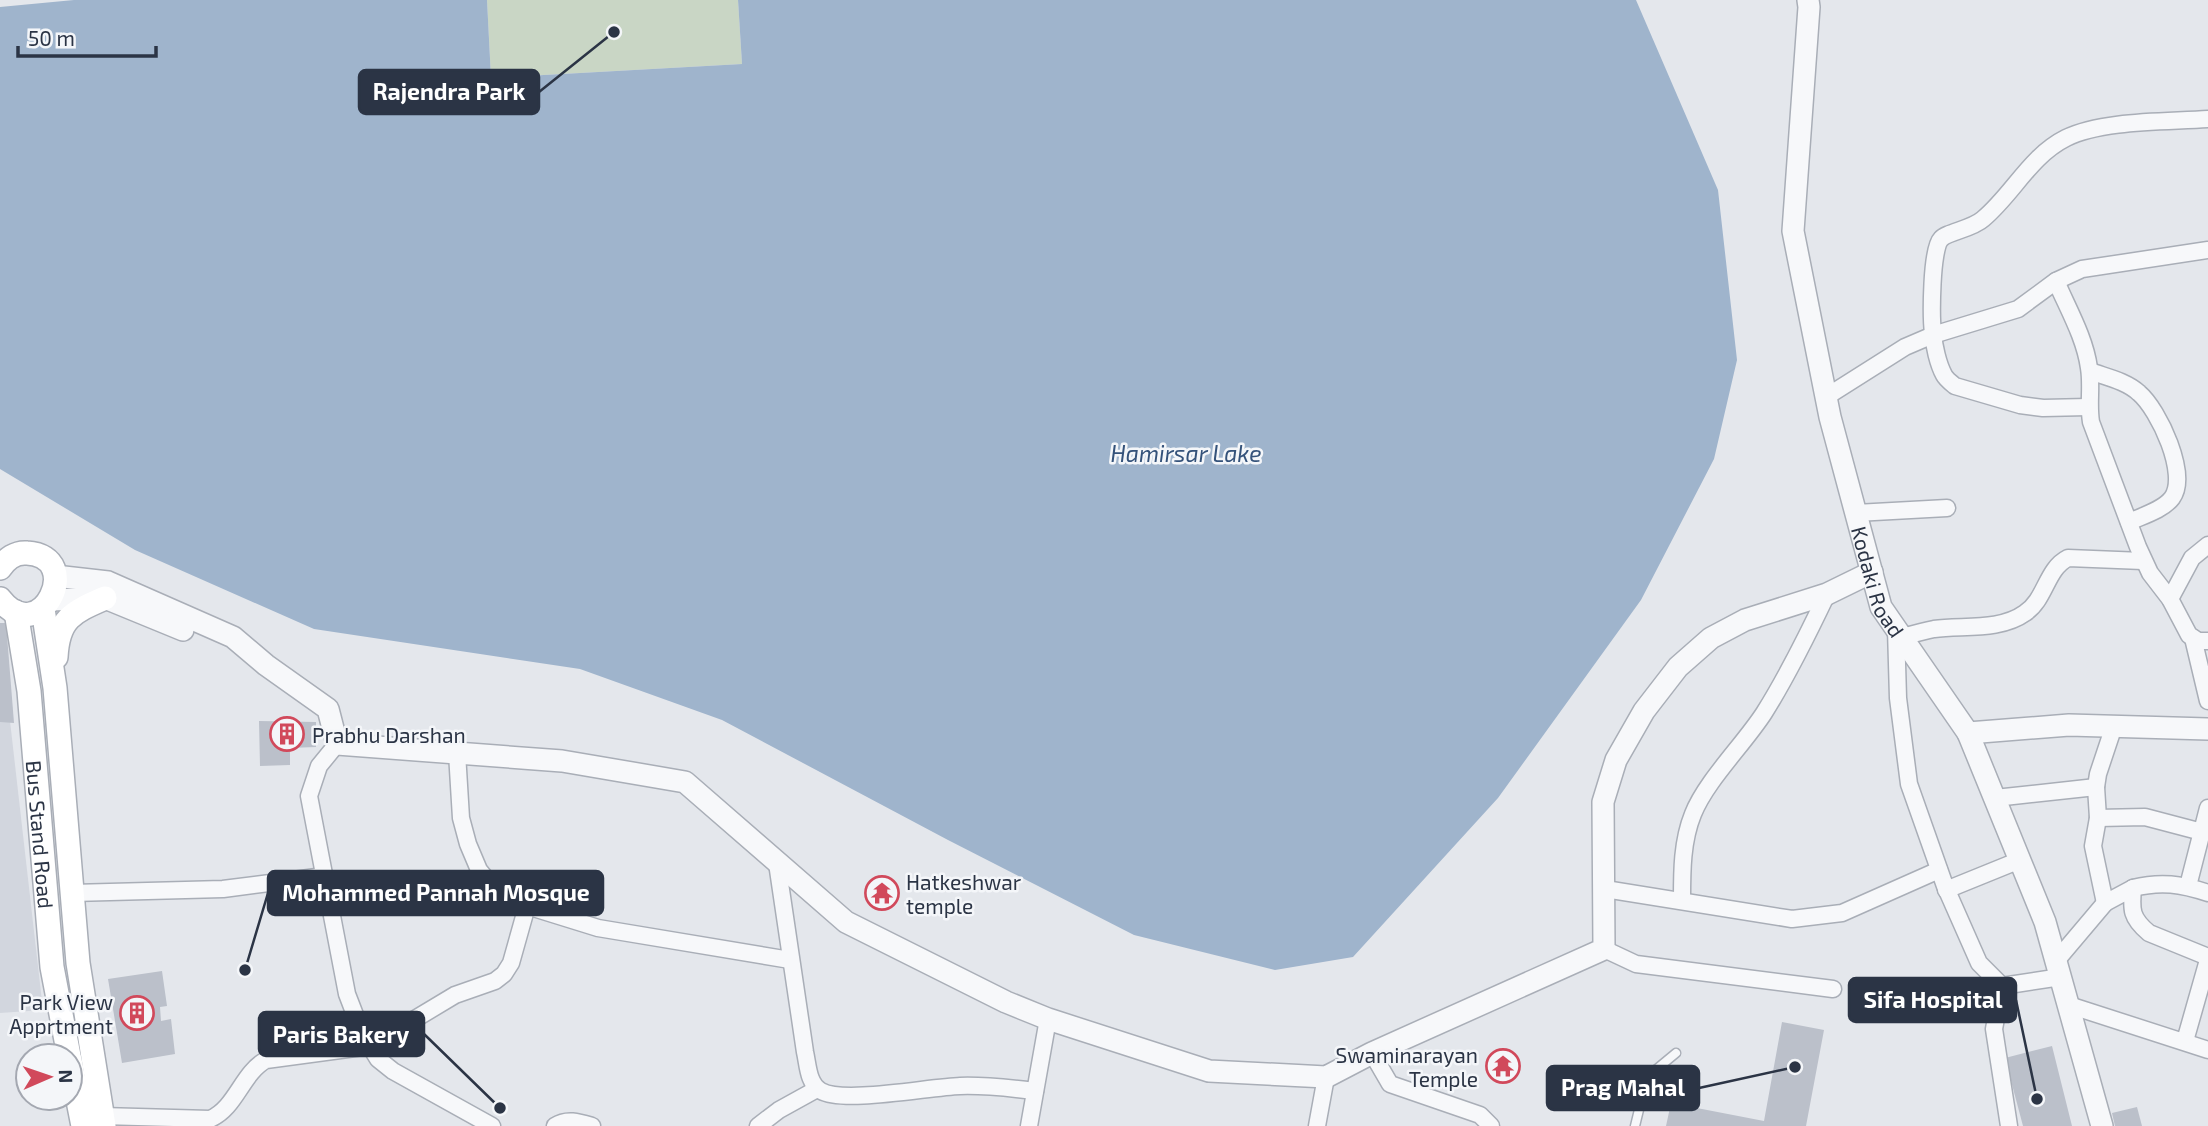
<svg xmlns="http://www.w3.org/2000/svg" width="2208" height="1126" viewBox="0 0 2208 1126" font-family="'Exo 2',sans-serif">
<rect width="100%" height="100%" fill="#e4e7ec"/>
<!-- built -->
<polygon fill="#d2d6de" points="10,721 43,1010 0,1013 0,722"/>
<!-- green -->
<polygon fill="#c9d6c5" points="487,0 738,0 742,64 491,78"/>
<!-- water -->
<polygon fill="#9fb4cc" points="74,0 487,0 491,78 742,64 738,0 1636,0 1718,190 1737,360 1714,459 1641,600 1498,798 1353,957 1275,970 1134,935 948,840 722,720 580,669 314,629 135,550 0,469 0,7"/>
<!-- building -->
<g fill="#bbc0ca">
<polygon points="0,623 6,623 14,723 0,722"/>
<polygon points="259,721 316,722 316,747 290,748 290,765 260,766"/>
<polygon points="162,971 167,1006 160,1007 161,1021 171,1019 175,1054 122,1063 108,979"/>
<polygon points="1782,1022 1824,1030 1806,1126 1666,1126 1671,1103 1764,1121"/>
<polygon points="2052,1046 2072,1126 2023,1126 2005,1058"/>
<polygon points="2137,1107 2142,1126 2115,1126 2112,1113"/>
</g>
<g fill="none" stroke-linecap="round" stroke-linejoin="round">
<!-- service casing -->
<g stroke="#a9aeb7" stroke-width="11">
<polyline id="service" points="1635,1126 1647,1077 1676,1053"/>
</g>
<!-- minor casing -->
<g stroke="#a9aeb7" stroke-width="19">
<g id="minor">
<path d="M2056,281c12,28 29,57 33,87 3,18 -1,36 2,54l47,125 12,26 20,26 19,36 9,6h10"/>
<path d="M2090,371c16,6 36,10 49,22 20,17 50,82 33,105 -9,12 -30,18 -43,24"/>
<polyline points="1826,397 1905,347 1933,335 2018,309 2056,281 2082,269 2208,250"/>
<path d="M2088,407l-45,1 -23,-3 -65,-19c-5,-4 -9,-7 -11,-11 -6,-11 -10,-29 -11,-42 -2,-16 -2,-84 8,-94 6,-7 31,-10 42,-20 30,-25 47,-63 83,-81 36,-18 101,-16 142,-19"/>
<polyline points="1856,513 1947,508"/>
<polyline points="2170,599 2192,558 2208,545"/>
<polyline points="1896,629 1898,698 1909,784 1945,886 1979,963 2002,986 1994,1029 2009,1126"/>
<path d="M1902,637c11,-3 22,-6 32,-8 29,-4 66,2 91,-16 21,-14 21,-44 43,-55l75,3"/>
<polyline points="2193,638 2208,701"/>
<path d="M2114,726l-16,48 -2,13 2,31 -5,28 12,57 28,-15c-2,22 -2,30 16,45l59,24"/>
<polyline points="337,744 319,766 309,796 347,994 362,1033 378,1059 393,1071 492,1126"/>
<polyline points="457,753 461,818 468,844 479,870 498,893 527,906 598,928 790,960"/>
<polyline points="1995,798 2096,787"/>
<polyline points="2098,818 2145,817 2202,832"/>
<path d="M777,863l28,189c3,13 3,32 16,39 23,13 108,-4 139,-5 25,-1 50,2 75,5"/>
<polyline points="2188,886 2208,808"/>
<path d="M2133,888c28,-7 48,-4 75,5"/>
<polyline points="1605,889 1792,919 1842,913 1939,870"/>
<polyline points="1946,890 2020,860"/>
<polyline points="72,893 223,889 324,876"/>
<path d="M1682,899c0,-28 0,-58 11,-85 13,-33 51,-70 71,-101 24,-38 44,-79 63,-119"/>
<polyline points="1604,949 1636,964 1833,989"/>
<polyline points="2056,961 2105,903"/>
<polyline points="2002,986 2061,977"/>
<polyline points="2069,1005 2208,1050"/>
<polyline points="2185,1041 2208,960"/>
<polyline points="1372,1053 1390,1084 1480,1115 1491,1126"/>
<path d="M102,1116l108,3c26,-11 32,-46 56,-59l104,-14 85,-51 40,-14 9,-7 7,-11 16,-57"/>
<path d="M555,1126c12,-8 24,-4 37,0"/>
<polyline points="758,1126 779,1110 817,1089"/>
<polyline points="1029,1126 1048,1019"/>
<polyline points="1317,1126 1326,1077"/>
</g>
</g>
<!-- tertiary casing -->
<g stroke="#a9aeb7" stroke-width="24">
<g id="tertiary">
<path id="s1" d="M1808,0l1,7 -16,224 37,186 51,190 87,126 77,189 57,204"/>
<polyline points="55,576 108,582 233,637 266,665 328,709 337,744 562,761 685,782 846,922 1006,1002 1048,1019 1209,1071 1326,1077 1372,1053 1604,949 1603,802 1616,760 1644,711 1678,667 1711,638 1745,620 1827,594 1872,572"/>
<polyline points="51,600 105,598 183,630"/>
<polyline points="1968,733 2069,725 2208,729"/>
</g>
</g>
<!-- secondary casing -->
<g stroke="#a9aeb7" stroke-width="26">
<g id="secondary">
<path d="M0,568c6,-9 16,-16 27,-15 59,3 14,98 -27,46"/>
<polyline points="43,609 55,688 78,963 104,1126"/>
<path id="s2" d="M16,612l13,79 23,276 17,89"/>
<path d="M56,657c2,-39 17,-45 49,-59"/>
<polyline points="70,1060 83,1126"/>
</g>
</g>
<!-- service -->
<use href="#service" stroke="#f7f8fa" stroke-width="8"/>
<!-- minor -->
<use href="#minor" stroke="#f7f8fa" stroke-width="16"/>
<!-- tertiary -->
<use href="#tertiary" stroke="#f7f8fa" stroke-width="21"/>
<!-- secondary -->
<use href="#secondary" stroke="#fff" stroke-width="23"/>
</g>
<!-- icons -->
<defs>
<g id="building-ring" transform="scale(1.75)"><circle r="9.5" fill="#f4f6f9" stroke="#d1495b" stroke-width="1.5"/><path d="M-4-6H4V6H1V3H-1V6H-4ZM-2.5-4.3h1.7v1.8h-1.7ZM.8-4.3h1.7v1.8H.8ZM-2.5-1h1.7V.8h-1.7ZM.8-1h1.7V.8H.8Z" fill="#d1495b"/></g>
<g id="temple-ring" transform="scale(1.75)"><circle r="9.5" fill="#f4f6f9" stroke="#d1495b" stroke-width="1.5"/><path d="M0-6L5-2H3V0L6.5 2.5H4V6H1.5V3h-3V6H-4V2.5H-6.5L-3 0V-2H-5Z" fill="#d1495b"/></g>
</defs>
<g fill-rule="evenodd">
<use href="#building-ring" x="287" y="734"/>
<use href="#temple-ring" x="882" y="893"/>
<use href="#building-ring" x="137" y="1013"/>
<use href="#temple-ring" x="1503" y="1066"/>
</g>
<g text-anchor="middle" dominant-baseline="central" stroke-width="5" stroke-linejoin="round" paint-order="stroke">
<!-- street labels -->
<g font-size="21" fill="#2b3445" stroke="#f4f6f9">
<text stroke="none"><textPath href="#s1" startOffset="593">Kodaki Road</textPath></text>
<text stroke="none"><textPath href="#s2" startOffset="224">Bus Stand Road</textPath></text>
</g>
<!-- poi labels -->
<g font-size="21" fill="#2b3445" stroke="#f4f6f9" text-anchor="start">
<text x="312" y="734">Prabhu Darshan</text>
<text x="906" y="881">Hatkeshwar<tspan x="906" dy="24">temple</tspan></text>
<text x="113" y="1001" text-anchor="end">Park View<tspan x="113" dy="24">Apprtment</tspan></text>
<text x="1478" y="1054" text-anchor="end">Swaminarayan<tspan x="1478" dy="24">Temple</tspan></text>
</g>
<!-- water labels -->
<g font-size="23" font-style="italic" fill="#34527a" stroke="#f4f6f9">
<text x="1186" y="453">Hamirsar Lake</text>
</g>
</g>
<!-- callouts -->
<path fill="none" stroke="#2b3445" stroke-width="2.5" d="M614 32L539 92M245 970L268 893M2037 1099L2016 1000M500 1108L424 1034M1795 1067L1699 1088"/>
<g fill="#2b3445" stroke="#f4f6f9" stroke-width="2.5">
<circle cx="614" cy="32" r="7"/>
<circle cx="245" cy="970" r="7"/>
<circle cx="2037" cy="1099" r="7"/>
<circle cx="500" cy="1108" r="7"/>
<circle cx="1795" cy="1067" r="7"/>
</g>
<g fill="#2b3445" stroke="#2b3445" stroke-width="2.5">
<rect x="359" y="70" width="180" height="44" rx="7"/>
<rect x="268" y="871" width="335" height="44" rx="7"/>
<rect x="1849" y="978" width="167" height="44" rx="7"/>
<rect x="259" y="1012" width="165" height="44" rx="7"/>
<rect x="1547" y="1066" width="152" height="44" rx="7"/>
</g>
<g font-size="23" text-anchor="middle" font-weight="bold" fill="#fff">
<text x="449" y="100">Rajendra Park</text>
<text x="436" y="901">Mohammed Pannah Mosque</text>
<text x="1933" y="1008">Sifa Hospital</text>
<text x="341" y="1043">Paris Bakery</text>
<text x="1623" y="1096">Prag Mahal</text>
</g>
<!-- north arrow -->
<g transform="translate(49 1077) rotate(88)"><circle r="33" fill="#f4f6f9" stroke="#a4a8b1" stroke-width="2"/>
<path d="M0-5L12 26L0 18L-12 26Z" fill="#d1495b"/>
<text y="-10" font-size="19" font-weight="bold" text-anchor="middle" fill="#2b3445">N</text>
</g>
<!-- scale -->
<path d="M18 46v10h138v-10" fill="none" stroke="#2b3445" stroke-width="3.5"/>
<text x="28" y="46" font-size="21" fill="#2b3445" stroke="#f4f6f9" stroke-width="5" paint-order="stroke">50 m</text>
</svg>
